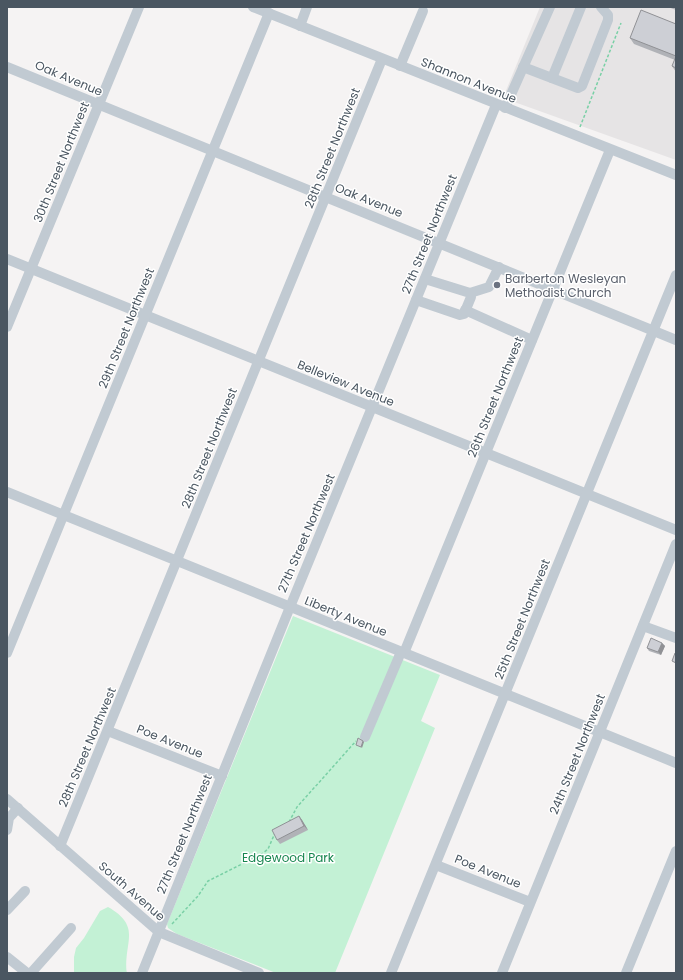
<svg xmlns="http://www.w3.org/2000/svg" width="683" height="980" viewBox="0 0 683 980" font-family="Poppins,sans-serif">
<rect width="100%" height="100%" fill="#f5f3f3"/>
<!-- education -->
<polygon fill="#e6e4e5" points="540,7 676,7 676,160 503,98"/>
<!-- green -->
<g fill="#c3f1d5">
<polygon points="293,616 440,675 421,721 435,728 335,973 276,973 177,934 168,928 167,924"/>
<path d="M108,907c35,20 15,36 19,66h-53v-16l2,-9 8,-10 16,-27z"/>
</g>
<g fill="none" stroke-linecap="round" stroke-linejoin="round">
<!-- path -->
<g stroke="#7ad0a6" stroke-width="1.5" stroke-dasharray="3 2" stroke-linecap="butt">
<polyline points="580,127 621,23"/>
<polyline points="289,822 297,807 356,741"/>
<polyline points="172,924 198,896 208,881 262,854 268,849 275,833"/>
</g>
<!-- minor -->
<g stroke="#c1cad2" stroke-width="10">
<polyline points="253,7 676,175"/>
<polyline points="300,26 307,7"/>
<polyline points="400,66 423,11"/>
<polyline points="7,67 676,340"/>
<polyline points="523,67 578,88 582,86 608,20 608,15 601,7"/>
<polyline points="552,78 581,7"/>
<polyline points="505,108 550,7"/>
<polyline points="7,259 676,530"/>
<polyline points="470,293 489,287 499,267"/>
<polyline points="416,300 460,315 464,314 471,297 470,293 425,279"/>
<polyline points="465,310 532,340"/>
<polyline points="7,327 139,7"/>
<polyline points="7,492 676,763"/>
<polyline points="643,626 676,638"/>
<polyline points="7,653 269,13"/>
<polyline points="404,653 610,150"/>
<polyline points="108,731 222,776"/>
<polyline points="365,737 401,652"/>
<polyline points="7,799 159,932 259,973"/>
<polyline points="7,830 9,818 18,808"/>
<polyline points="60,846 382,59"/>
<polyline points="436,865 530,902"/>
<polyline points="7,910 25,891"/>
<polyline points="7,957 27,973"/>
<polyline points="31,973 71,928"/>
<polyline points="142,973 290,607 496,105"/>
<polyline points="391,973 676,275"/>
<polyline points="502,973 676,544"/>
<polyline points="626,973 676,851"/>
</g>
</g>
<!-- wall -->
<g fill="#b0b2b7">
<polygon points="668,7 676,7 676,10"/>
<polygon points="676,24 676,72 672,66 675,60 634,44 630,38"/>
<polygon points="662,643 665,646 661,655 649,651 647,648"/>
<polygon points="299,816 302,820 308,830 280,844 277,840"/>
</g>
<!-- shaded-wall -->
<g fill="#909195">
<polygon points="662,643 665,646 661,655 658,652"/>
<polygon points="363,741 364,742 362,748 361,747"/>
<polygon points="299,816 302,820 308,830 304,826"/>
</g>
<!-- building -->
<g fill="#cdcfd5" stroke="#909195">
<polygon points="641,10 676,24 676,56 630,38"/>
<polygon points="676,56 676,68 672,66"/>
<polygon points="651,638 662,643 658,652 647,648"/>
<polygon points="675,653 676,653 676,663 672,661"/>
<polygon points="358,738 363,741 361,747 356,745"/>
<polygon points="299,816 304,826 277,840 272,830"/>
</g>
<!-- markers -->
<circle fill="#6b7280" stroke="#fff" stroke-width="1.5" cx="497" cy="285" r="4"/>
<g text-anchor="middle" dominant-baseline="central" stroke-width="3" stroke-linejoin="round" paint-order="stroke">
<!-- street labels -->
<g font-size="12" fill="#4a5661" stroke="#fff">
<text transform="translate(69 78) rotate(23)">Oak Avenue</text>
<text transform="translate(469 80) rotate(22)">Shannon Avenue</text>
<text transform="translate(332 148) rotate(-68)">28th Street Northwest</text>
<text transform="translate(61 162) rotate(-68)">30th Street Northwest</text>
<text transform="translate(369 200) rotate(22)">Oak Avenue</text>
<text transform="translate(429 234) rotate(-68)">27th Street Northwest</text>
<text transform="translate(126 328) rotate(-68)">29th Street Northwest</text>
<text transform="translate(346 383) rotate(22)">Belleview Avenue</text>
<text transform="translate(495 397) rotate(-68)">26th Street Northwest</text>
<text transform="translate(209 448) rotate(-68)">28th Street Northwest</text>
<text transform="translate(306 533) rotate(-67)">27th Street Northwest</text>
<text transform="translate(346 616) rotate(22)">Liberty Avenue</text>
<text transform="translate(522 619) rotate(-68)">25th Street Northwest</text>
<text transform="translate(170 741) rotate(22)">Poe Avenue</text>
<text transform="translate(87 747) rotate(-67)">28th Street Northwest</text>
<text transform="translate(577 754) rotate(-68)">24th Street Northwest</text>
<text transform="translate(184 834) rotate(-68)">27th Street Northwest</text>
<text transform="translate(488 871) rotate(22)">Poe Avenue</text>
<text transform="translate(132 891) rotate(41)">South Avenue</text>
</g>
<!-- worship labels -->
<g font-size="12" fill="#5b616d" stroke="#fff" text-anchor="start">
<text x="505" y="278">Barberton Wesleyan<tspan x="505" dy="14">Methodist Church</tspan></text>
</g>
<!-- park labels -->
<g font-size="12" fill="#17864f" stroke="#fff">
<text x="288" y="857">Edgewood Park</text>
</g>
</g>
<!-- border -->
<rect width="683" height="980" fill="none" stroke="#4a5661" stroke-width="16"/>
</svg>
